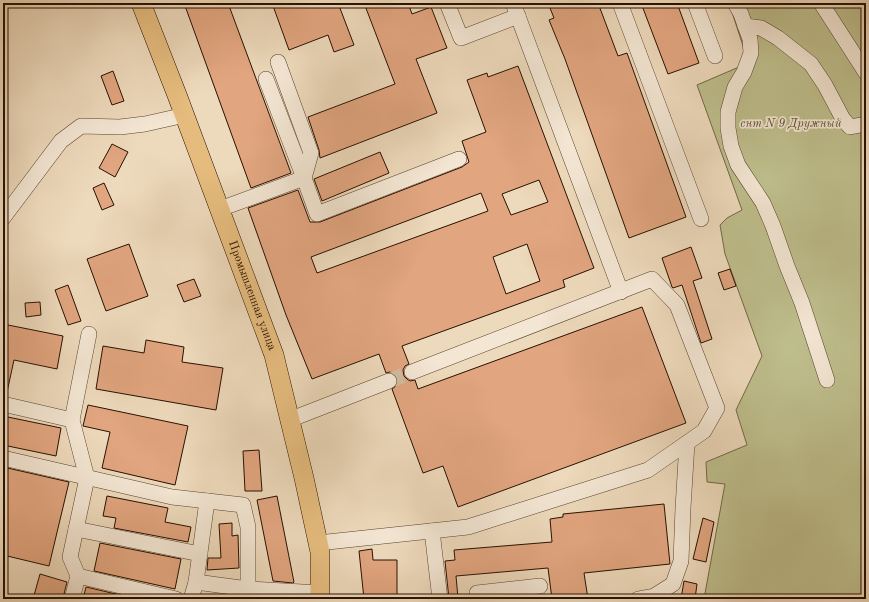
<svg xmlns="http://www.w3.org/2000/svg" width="869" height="602" viewBox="0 0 869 602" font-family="'Old Standard TT',serif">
<rect width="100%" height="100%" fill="#edd9bb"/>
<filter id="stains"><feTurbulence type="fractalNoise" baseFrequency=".005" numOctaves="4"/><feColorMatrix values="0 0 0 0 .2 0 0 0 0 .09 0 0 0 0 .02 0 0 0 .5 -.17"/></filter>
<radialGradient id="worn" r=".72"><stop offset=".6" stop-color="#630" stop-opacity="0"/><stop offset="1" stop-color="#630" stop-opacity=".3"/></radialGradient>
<!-- green -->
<polygon fill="#bebe8c" stroke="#736746" points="729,3 866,3 866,599 704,599 725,484 707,482 706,462 747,445 736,410 762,356 725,254 720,225 727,218 742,210 697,85 739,67 745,52"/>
<!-- building -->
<g fill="#e1a57f" stroke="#281000" fill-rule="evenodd">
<polygon points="184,3 228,3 291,173 251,188"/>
<polygon points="272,3 338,3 354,45 334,52 328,35 289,50"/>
<polygon points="364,3 408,3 412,14 431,7 447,48 416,59 437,113 320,158 319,150 308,117 395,84"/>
<polygon points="548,3 598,3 618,56 627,53 686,217 629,238 565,59 549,20 554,18"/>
<polygon points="641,3 677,3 699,63 668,74"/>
<path d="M518,66l76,202 -31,12 2,7 -163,59 7,18 -4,2 -2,4 1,6 3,3 3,2 5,-1 3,9 224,-82 44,116 -228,84 -15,-41 -20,7 -31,-84 4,-3 2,-3 -1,-5 -3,-4 -4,-2 -4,1 -7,-19 -67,25 -26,-64 -38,-107 50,-18 12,32h10l142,-55 7,-5 -7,-21 24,-9 -19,-52 20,-7 1,4zM539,180l9,22 -37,13 -9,-21zM481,193l7,18 -171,62 -6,-16zM527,244l13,37 -34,13 -13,-37z"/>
<polygon points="113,71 124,101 112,105 101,76"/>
<polygon points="112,144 128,152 115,177 99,168"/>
<polygon points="380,152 389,173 322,201 314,179"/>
<polygon points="104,183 114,205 102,210 93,188"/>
<polygon points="129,244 148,296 106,311 87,259"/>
<polygon points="691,247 702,278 693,281 712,339 701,343 682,285 673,288 672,287 662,258"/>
<polygon points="730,269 736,286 724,290 718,273"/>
<polygon points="194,279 201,296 184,302 177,285"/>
<polygon points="68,285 81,321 68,325 55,290"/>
<polygon points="40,302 41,315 26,317 25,303"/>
<polygon points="3,324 63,336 57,369 14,360 7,392 3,392"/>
<polygon points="146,340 184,347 182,362 223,368 216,410 96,389 103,346 144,353"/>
<polygon points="88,405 188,426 175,485 102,468 110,432 83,426"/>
<polygon points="3,416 61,428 56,456 3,445"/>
<polygon points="259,450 262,491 245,491 243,451"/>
<polygon points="3,467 69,482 49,566 3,555"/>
<polygon points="107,496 168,508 165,522 191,527 188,542 114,528 116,518 103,516"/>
<polygon points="277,496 294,582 293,583 273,581 257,500"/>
<polygon points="664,504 670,564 584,573 588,599 552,599 548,568 456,576 458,598 449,599 445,561 455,560 454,550 552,542 550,519 563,517 563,514"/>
<polygon points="703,518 714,522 706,562 693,559"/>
<polygon points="232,523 232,536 238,535 239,568 207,570 208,558 221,558 219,524"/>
<polygon points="100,543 181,559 175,589 94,571"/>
<polygon points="372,549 373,560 397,560 397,599 364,599 359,551"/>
<polygon points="40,574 67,582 63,598 59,596 58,599 33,599"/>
<polygon points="684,581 697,584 695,599 681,599"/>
<polygon points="86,587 137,599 83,599"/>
</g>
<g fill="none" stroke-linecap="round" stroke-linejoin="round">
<!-- minor-tunnel -->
<polyline stroke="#cfbb9f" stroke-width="15" stroke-dasharray="15 8" stroke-linecap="butt" points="389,381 412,372"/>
<!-- minor casing -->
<g stroke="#59422f" stroke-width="16">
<g id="minor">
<polyline points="447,3 461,38 518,16"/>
<polyline points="513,3 621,292"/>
<polyline points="620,3 701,219"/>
<polyline points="695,3 715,56"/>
<polyline points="735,3 741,14 750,39 751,53 744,72 735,87 728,112 728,128 731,146 738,165 763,203 773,226 787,266 802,303 827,380"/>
<polyline points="821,3 866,73"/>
<polyline points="745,26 761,28 778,38 811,64 825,85 843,119 850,127 866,124"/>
<polyline points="278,62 311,153 304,178 317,214 459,159"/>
<polyline points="220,209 304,178 266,79"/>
<polyline points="3,218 61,141 81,126 120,127 145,124 185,115"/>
<polyline points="3,404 72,420"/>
<polyline points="289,420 389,381"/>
<polyline points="3,458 172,497 243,505 248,527 248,589 246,599"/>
<polyline points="76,529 200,554"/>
<polyline points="432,531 440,599"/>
<polyline points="318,543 468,527 648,470 704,431 717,408 677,305 652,279 412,372"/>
<polyline points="78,576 176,599"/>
<polyline points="196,582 207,501"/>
<polyline points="72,599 78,576 70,557 87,478 72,420 89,334"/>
<polyline points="191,599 196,582 248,589 320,593"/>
<polyline points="478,599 477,593 540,586"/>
<polyline points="638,599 654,596 673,584 681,561 683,508 687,443"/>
</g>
</g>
<!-- major casing -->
<g stroke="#281000" stroke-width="20">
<g id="major">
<path id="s1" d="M141,3l36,92 97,260 30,123 16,74v47"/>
</g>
</g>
<!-- minor -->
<use href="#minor" stroke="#f3e6d3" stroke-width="15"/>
<!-- major -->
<use href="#major" stroke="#e6bc7e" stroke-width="19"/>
</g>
<g text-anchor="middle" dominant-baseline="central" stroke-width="3.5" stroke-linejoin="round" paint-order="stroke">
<!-- park labels -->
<g font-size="12" font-style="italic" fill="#5c4d31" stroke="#f3e6d3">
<text x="791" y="124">снт N 9 Дружный</text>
</g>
<!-- street labels -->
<g font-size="12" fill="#281000" stroke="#f3e6d3">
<text stroke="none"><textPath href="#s1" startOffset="313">Промышленная улица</textPath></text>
</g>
</g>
<!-- margin -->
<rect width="869" height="602" fill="none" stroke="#edd9bb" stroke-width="16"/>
<rect x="4" y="4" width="861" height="594" fill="none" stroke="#281000" stroke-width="2"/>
<rect x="8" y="8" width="853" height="586" fill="none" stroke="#281000"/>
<rect width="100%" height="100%" filter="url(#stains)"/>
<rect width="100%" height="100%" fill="url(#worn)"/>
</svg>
